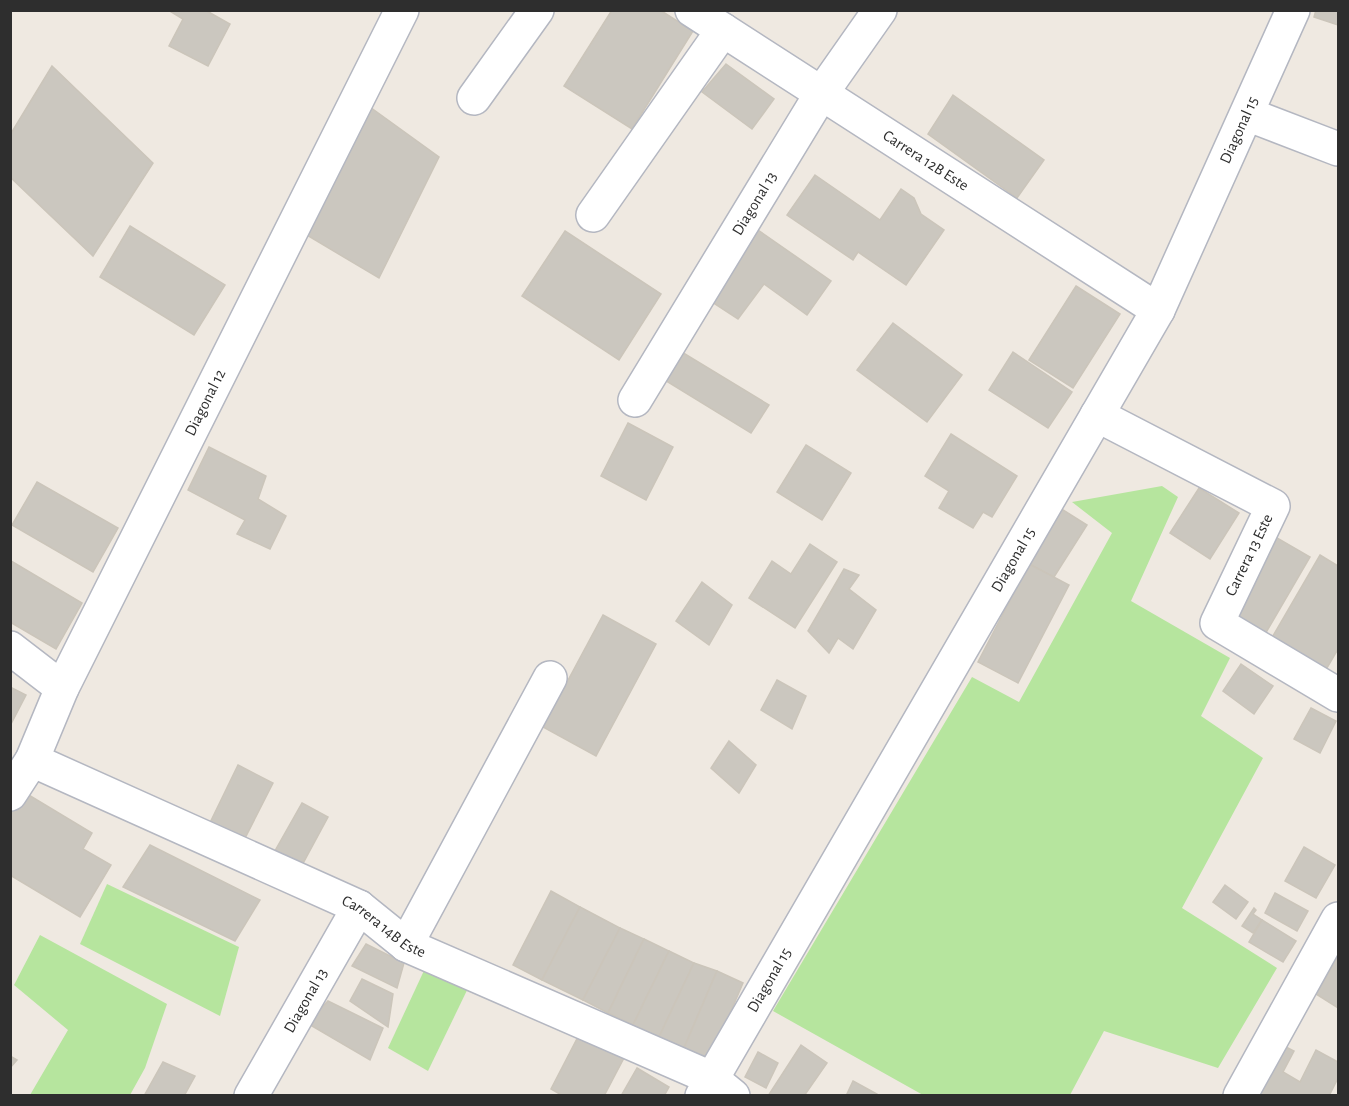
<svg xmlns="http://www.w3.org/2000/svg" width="1349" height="1106" viewBox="0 0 1349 1106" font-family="'Alegreya Sans',sans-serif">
<rect width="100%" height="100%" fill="#efe9e1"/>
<!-- green -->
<g fill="#b6e59e">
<polygon points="1162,486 1178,497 1131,601 1230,658 1201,716 1263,758 1182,908 1277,968 1218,1068 1104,1031 1070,1095 923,1095 773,1011 972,677 1019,702 1112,533 1072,502"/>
<polygon points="107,884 239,947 220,1016 80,944"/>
<polygon points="40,935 167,1004 145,1068 130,1095 30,1095 68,1030 14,985"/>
<polygon points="428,962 471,982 428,1071 388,1048"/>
</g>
<!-- building -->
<g fill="#cbc7bf" stroke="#cbc5ba" stroke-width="1.5">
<polygon points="205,10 230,24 208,66 169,46 183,19 168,10"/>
<polygon points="612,10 660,10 693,31 632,129 564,86"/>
<polygon points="1316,10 1338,10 1338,25 1314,17"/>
<polygon points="726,64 774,99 752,129 702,92"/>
<polygon points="52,66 153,163 93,256 10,177 10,135"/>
<polygon points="953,95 1044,160 1017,198 928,134"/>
<polygon points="363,102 439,157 379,278 300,231"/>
<polygon points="815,175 880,220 901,189 914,198 921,214 944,230 906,285 858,252 853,260 787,215"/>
<polygon points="130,226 225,285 194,335 100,277"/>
<polygon points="758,230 831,281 807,315 764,284 738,319 709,300"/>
<polygon points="565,231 661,294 619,360 522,296"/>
<polygon points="1076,286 1120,314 1073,388 1029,360"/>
<polygon points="893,323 962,375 927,422 857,370"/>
<polygon points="680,351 769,405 751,433 663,379"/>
<polygon points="1013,352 1072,392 1048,428 989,390"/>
<polygon points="628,423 673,447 646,500 601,476"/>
<polygon points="951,434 1017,476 992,517 983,512 973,528 939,508 949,491 925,476"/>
<polygon points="806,445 851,473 822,520 777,492"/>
<polygon points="209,447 266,476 258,499 286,516 270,549 237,534 245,520 188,490"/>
<polygon points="37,482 118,528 93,572 12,525"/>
<polygon points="1199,488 1239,513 1210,559 1170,533"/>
<polygon points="1060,508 1087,525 1054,577 1029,564"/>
<polygon points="1267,532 1310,557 1260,643 1228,620"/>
<polygon points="810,544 837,562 795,628 749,598 772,561 791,574"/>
<polygon points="1320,555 1338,566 1338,649 1320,680 1266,648"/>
<polygon points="11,561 82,603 56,649 10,622"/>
<polygon points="1029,564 1069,585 1018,683 978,662"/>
<polygon points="844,569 859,575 849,589 876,610 853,649 838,638 829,653 808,631"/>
<polygon points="702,582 732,605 709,645 676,621"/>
<polygon points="603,615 656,644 596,756 543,727"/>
<polygon points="1241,664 1273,686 1254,714 1223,691"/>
<polygon points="777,680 806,696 792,729 761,710"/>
<polygon points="10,687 26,695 10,726"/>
<polygon points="1311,708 1336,721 1320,753 1294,739"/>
<polygon points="729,741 756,765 739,793 711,768"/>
<polygon points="238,765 273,783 239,850 204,835"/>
<polygon points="22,791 92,833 83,849 111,865 80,917 10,875 10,810"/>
<polygon points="302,803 328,817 301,867 272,856"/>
<polygon points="150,845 260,900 235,941 123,887"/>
<polygon points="1304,847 1335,865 1316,898 1285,881"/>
<polygon points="1225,885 1248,902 1236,919 1213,902"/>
<polygon points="551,891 580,907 542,980 513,965"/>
<polygon points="1275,893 1308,911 1297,931 1265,913"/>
<polygon points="580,907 620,928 583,1000 542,980"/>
<polygon points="1254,908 1256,910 1253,914 1262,920 1253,933 1242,926"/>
<polygon points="1262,920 1296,941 1283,962 1249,942"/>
<polygon points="620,928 644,939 608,1013 583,1000"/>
<polygon points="644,939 669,951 633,1025 608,1013"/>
<polygon points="366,944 404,963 397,988 352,966"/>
<polygon points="669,951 694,963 659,1037 633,1025"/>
<polygon points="1338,956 1338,1008 1316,994"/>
<polygon points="694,963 717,971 684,1048 659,1037"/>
<polygon points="717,971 743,983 710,1060 684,1048"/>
<polygon points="362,979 393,994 388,1027 350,1001"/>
<polygon points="328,1001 383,1028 370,1060 307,1023"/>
<polygon points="581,1031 626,1054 604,1096 563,1096 551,1089"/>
<polygon points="801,1045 827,1063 804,1096 768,1096"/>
<polygon points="1284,1046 1294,1051 1283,1072 1300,1082 1316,1050 1338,1062 1338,1078 1329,1096 1258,1096"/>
<polygon points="758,1052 778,1063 766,1088 745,1077"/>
<polygon points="10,1056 17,1060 10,1068"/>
<polygon points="163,1062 195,1076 184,1096 144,1096"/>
<polygon points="637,1068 669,1087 664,1096 621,1096"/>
<polygon points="853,1081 877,1094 876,1096 846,1096"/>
</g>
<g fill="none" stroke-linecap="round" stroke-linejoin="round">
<!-- street casing -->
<g stroke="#b4b7c1" stroke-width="36">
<g id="street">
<path id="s1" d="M692,10l466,300"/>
<polyline points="474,98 537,10"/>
<polyline points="1247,114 1338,149"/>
<polyline points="593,215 723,30"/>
<path id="s2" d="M635,400l186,-306 59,-84"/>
<polyline points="1097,415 1273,506 1217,623 1338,695"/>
<polyline points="10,648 62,688"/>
<path id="s3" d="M32,760l327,147 47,38 305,133 22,18"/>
<path id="s4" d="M10,794l22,-34 30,-72 340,-678"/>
<polyline points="406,945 550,678"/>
<path id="s5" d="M251,1096l108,-189"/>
<path id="s6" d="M702,1096l456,-786 135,-300"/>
<polyline points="1240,1096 1338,919"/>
</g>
</g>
<!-- street -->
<use href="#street" stroke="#fff" stroke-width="33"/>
</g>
<g text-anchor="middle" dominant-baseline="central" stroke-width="4.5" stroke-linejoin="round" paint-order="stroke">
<!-- street labels -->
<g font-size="16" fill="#2e2e2e" stroke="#fff">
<text stroke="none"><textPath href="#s6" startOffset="1106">Diagonal 15</textPath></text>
<text stroke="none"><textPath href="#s1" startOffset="278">Carrera 12B Este</textPath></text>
<text stroke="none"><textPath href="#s2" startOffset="230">Diagonal 13</textPath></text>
<text stroke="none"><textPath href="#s4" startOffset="438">Diagonal 12</textPath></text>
<text transform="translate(1249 555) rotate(-64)">Carrera 13 Este</text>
<text stroke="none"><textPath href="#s6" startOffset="620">Diagonal 15</textPath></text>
<text stroke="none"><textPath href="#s3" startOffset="390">Carrera 14B Este</textPath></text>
<text stroke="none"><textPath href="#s6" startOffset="134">Diagonal 15</textPath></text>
<text stroke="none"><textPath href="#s5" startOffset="110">Diagonal 13</textPath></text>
</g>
</g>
<!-- border -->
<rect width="1349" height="1106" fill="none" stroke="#2e2e2e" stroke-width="24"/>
</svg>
